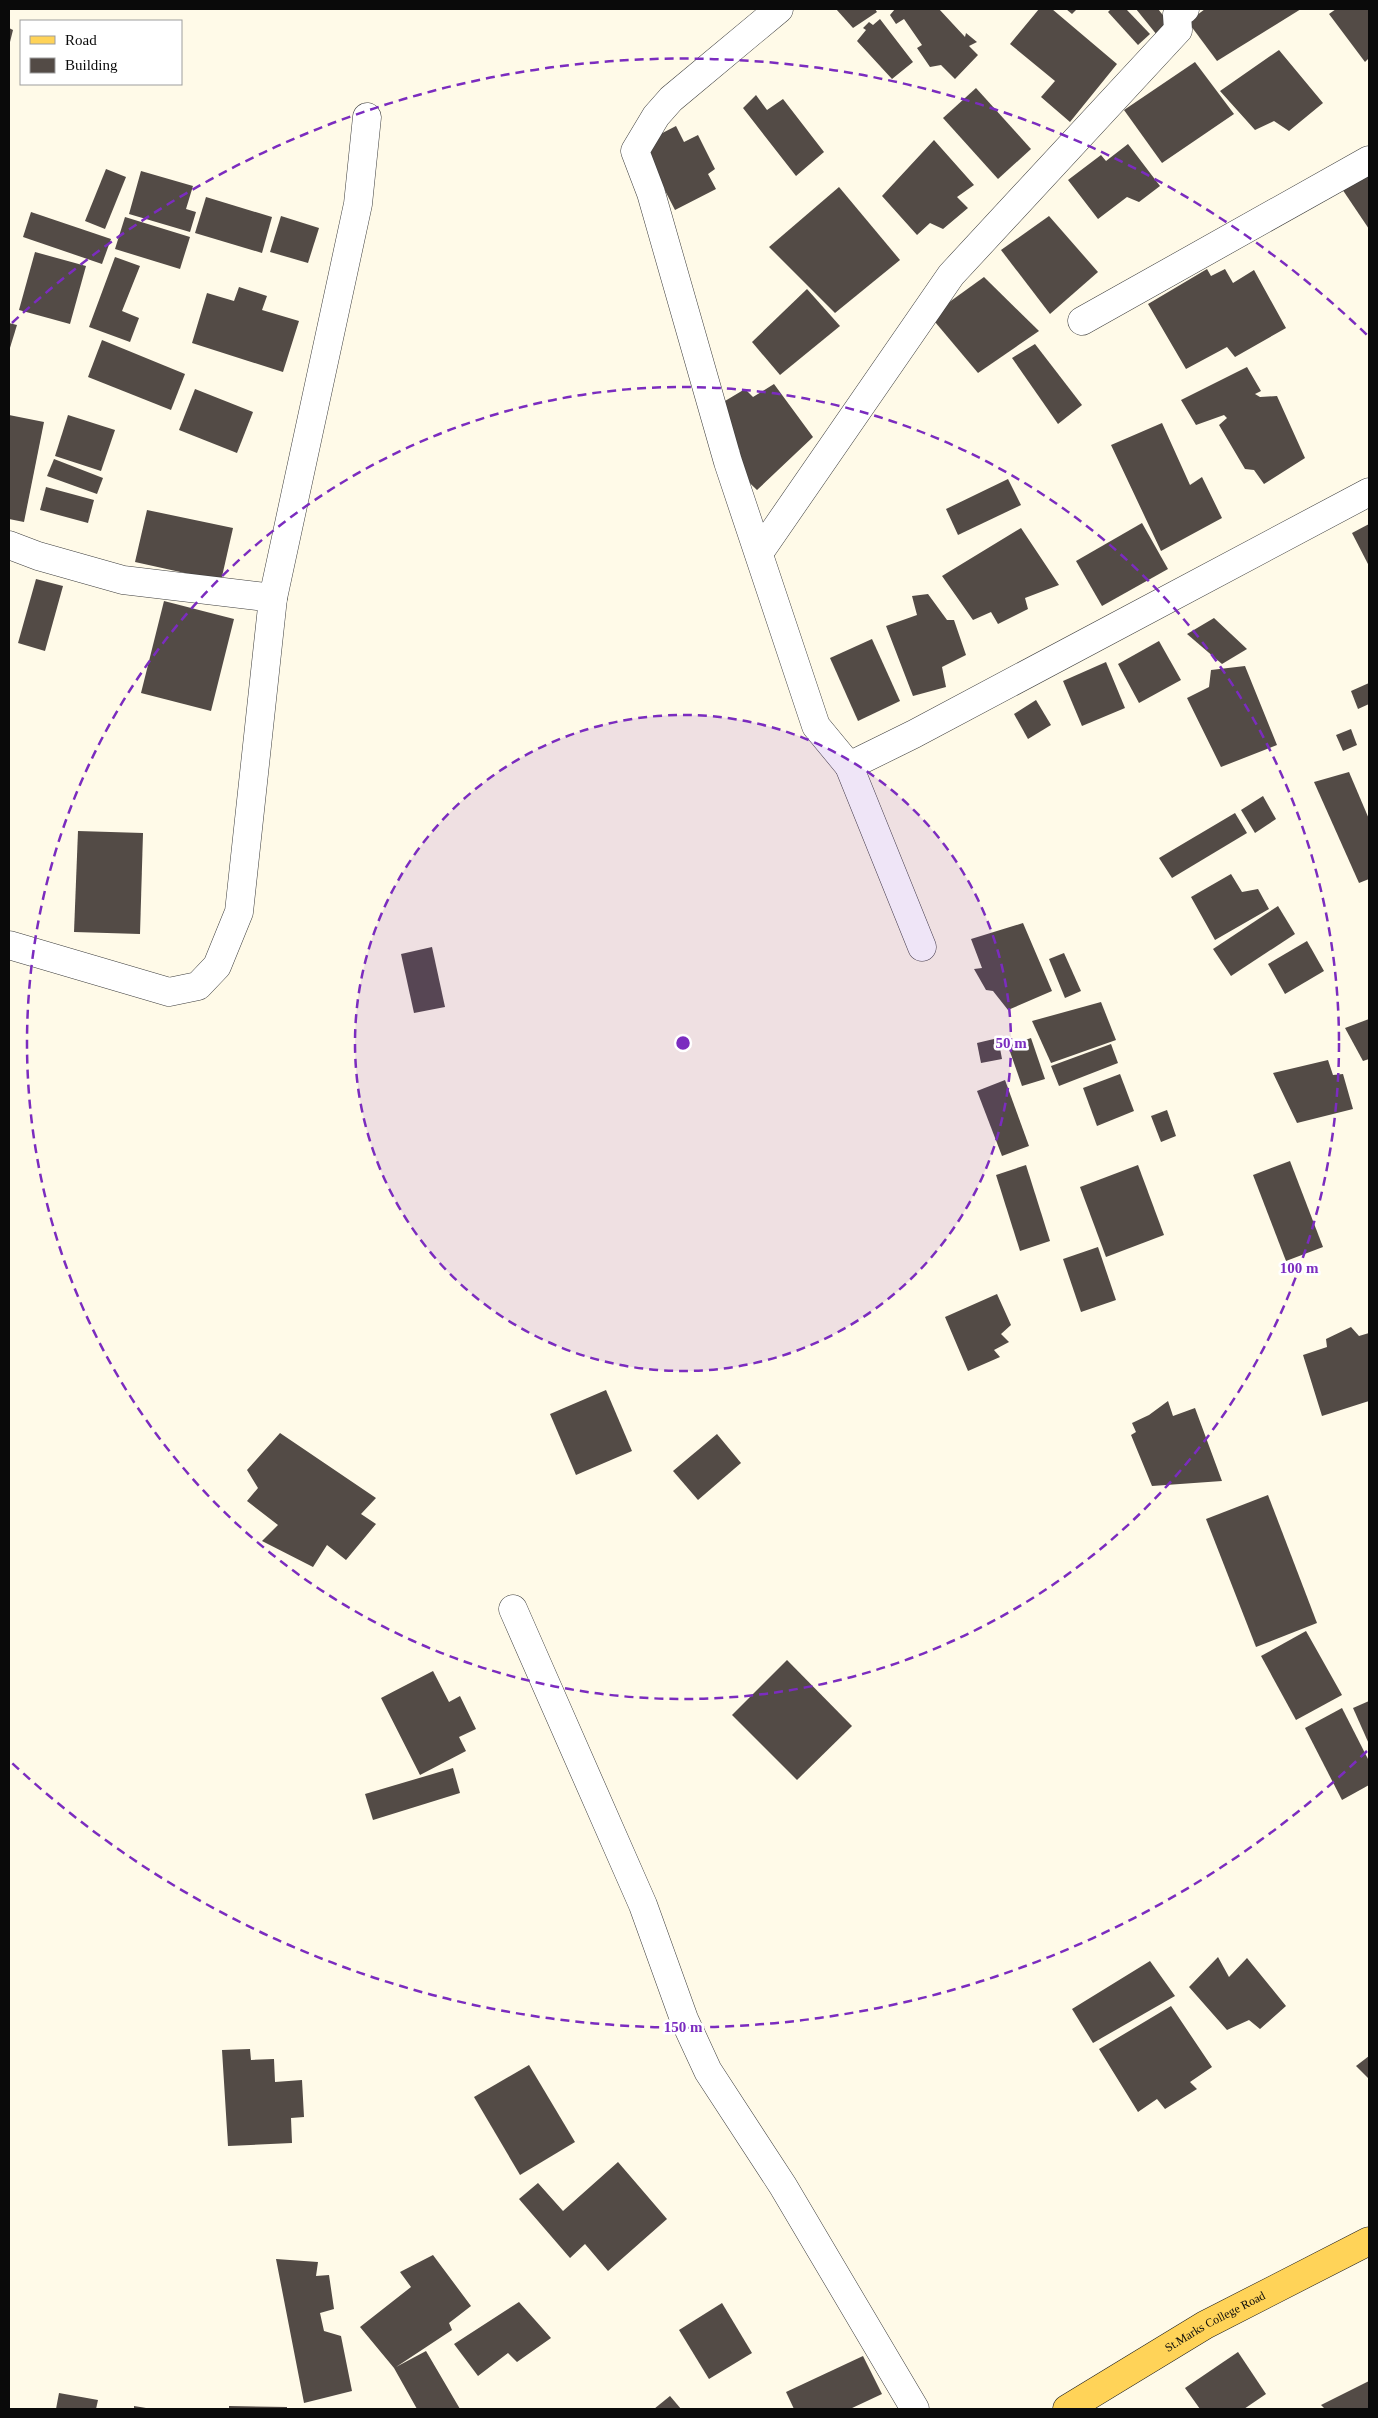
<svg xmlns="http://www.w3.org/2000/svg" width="1378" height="2418" viewBox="0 0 1378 2418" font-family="'Times New Roman',serif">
<rect width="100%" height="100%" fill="#fffae8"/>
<!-- building -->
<g fill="#534b46">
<polygon points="836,9 875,9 877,12 853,28"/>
<polygon points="895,9 939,9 965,37 966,33 977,42 969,46 978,55 955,79 941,65 930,67 917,48 922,45 904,19 896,24 890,15"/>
<polygon points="1039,9 1052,9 1117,64 1070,122 1041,97 1055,81 1010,44"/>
<polygon points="1066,9 1077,9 1072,14"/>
<polygon points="1111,9 1126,9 1150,34 1138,45 1108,12"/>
<polygon points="1136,9 1158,9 1170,24 1161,40"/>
<polygon points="1205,9 1301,9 1217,61 1188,22"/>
<polygon points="1336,9 1369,9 1369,58 1365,62 1329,14"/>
<polygon points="880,19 913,62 892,79 857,41 866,30 863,28 869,22 873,25"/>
<polygon points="9,28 13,30 9,46"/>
<polygon points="1279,50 1323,103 1289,131 1274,121 1255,130 1220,91"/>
<polygon points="1195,62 1234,114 1162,163 1124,110"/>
<polygon points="976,88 1031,149 998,179 943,118"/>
<polygon points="756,95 767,110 783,99 824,152 796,176 743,108"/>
<polygon points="676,126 684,142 698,135 715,169 708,174 716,189 675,210 641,144"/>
<polygon points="934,140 974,185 957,197 968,208 943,229 930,223 917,235 882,196"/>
<polygon points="1128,144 1160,186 1139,202 1127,197 1098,219 1068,180 1101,155 1106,161"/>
<polygon points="1369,166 1369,229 1338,183"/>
<polygon points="106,169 126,177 105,229 85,221"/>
<polygon points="141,171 193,186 186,209 196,212 190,232 129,214"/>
<polygon points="839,187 900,260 835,313 769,247"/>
<polygon points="206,197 272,217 262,253 195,233"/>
<polygon points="31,212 111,239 102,264 23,237"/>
<polygon points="281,216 319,228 308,263 270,252"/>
<polygon points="1049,216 1098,272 1050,314 1001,250"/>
<polygon points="125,217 190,237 180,269 115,249"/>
<polygon points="35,252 86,266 70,324 19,310"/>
<polygon points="115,257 140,266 122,311 139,318 130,342 89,327"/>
<polygon points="1207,269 1211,276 1225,269 1233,283 1254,270 1286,328 1235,357 1227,347 1186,369 1148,304"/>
<polygon points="984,277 1039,331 978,373 930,316"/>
<polygon points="239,287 267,296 262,310 299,321 283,372 192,343 207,293 234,301"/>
<polygon points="807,289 840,326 780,375 752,342"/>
<polygon points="9,323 17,325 9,351"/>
<polygon points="102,340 185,374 171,410 88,377"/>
<polygon points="1035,344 1082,405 1058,424 1012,358"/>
<polygon points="1247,367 1261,391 1255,394 1260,397 1277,396 1305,458 1264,484 1254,470 1245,469 1219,425 1227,418 1224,415 1196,425 1181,400"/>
<polygon points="774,384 813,437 757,490 728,462 740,451 715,407 745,389 753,397"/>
<polygon points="195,389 253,412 237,453 179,430"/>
<polygon points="9,415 44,422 24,522 9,519"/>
<polygon points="68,415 115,430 101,471 55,456"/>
<polygon points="1162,423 1190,485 1202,477 1222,518 1161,551 1111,445"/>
<polygon points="54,459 103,478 97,494 47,476"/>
<polygon points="1008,479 1021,505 958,535 946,509"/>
<polygon points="46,487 94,500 88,523 40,510"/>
<polygon points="147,510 233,528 221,581 135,562"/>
<polygon points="1142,523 1168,569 1102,606 1076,561"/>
<polygon points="1369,524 1369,566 1352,533"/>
<polygon points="1021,528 1059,585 1025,598 1028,609 998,624 991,612 973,620 942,576"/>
<polygon points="36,579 63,586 45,651 18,643"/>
<polygon points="928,594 947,620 954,620 966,655 942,667 946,687 913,696 886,626 917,615 912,596"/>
<polygon points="164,601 234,619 211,711 141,693"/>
<polygon points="1214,618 1247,649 1222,664 1187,634"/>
<polygon points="872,639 900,701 858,721 830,658"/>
<polygon points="1159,641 1181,680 1139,703 1118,664"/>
<polygon points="1106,662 1125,708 1082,726 1063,681"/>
<polygon points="1245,666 1277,745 1221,767 1187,698 1209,687 1211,670"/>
<polygon points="1369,683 1369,704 1358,709 1351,691"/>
<polygon points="1036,700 1051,725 1028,739 1014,714"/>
<polygon points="1351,729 1357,745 1343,751 1336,735"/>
<polygon points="1349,772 1369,819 1369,879 1359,883 1314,782"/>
<polygon points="1263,796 1276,819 1255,833 1241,810"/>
<polygon points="1235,813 1247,833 1172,878 1159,858"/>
<polygon points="78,831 143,833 140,934 74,932"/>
<polygon points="1231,874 1242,892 1258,889 1269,909 1215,940 1191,897"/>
<polygon points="1278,906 1295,934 1231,976 1213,949"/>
<polygon points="1023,923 1052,991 1008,1010 993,991 986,990 974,969 982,968 971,939"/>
<polygon points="1307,941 1324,971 1285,994 1268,964"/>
<polygon points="432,947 445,1007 414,1013 401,954"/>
<polygon points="1064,953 1081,991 1065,998 1049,959"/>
<polygon points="1101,1002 1116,1040 1051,1063 1032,1021"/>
<polygon points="1369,1019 1369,1059 1363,1061 1345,1028"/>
<polygon points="998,1038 1002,1059 981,1063 977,1043"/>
<polygon points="1031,1038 1045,1079 1022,1086 1008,1046"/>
<polygon points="1111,1044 1118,1063 1059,1086 1051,1066"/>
<polygon points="1328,1060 1333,1075 1343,1074 1353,1109 1297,1123 1273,1073"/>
<polygon points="1120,1074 1134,1111 1097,1126 1083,1088"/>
<polygon points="1005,1080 1029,1146 1002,1156 977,1091"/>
<polygon points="1167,1110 1176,1136 1161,1142 1151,1116"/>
<polygon points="1290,1161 1323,1247 1286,1261 1253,1175"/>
<polygon points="1026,1165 1050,1241 1020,1251 996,1175"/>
<polygon points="1138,1165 1164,1235 1106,1257 1080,1187"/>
<polygon points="1098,1247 1116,1300 1081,1312 1063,1259"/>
<polygon points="997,1294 1011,1325 1001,1334 1009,1342 994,1350 1000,1357 968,1371 945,1317"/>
<polygon points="1351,1327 1359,1336 1369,1333 1369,1401 1322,1416 1303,1355 1327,1347 1326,1339"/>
<polygon points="606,1390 632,1451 576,1475 550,1414"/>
<polygon points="1168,1401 1173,1416 1195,1408 1222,1481 1152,1486 1131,1435 1136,1432 1132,1423 1149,1415"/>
<polygon points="280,1433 376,1498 361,1514 376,1524 346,1560 327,1545 313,1567 262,1541 278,1525 247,1501 258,1488 247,1470"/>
<polygon points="717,1434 741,1463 698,1500 673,1471"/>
<polygon points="1268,1495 1317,1623 1256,1647 1206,1519"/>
<polygon points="1306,1631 1342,1695 1296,1720 1261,1656"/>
<polygon points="787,1660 852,1726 797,1780 732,1715"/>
<polygon points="433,1671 449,1702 460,1696 476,1729 459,1737 466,1751 420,1775 381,1698"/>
<polygon points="1369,1701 1369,1744 1353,1708"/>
<polygon points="1342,1708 1369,1761 1369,1785 1342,1800 1305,1728"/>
<polygon points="453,1768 460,1793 373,1820 365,1794"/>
<polygon points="1218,1957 1229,1977 1247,1958 1286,2006 1260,2029 1249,2020 1227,2030 1189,1987"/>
<polygon points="1150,1961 1175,1996 1093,2043 1072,2009"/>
<polygon points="1171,2006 1212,2067 1190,2082 1197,2089 1165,2109 1157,2099 1138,2112 1099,2049"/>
<polygon points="250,2049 251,2060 274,2059 275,2082 302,2080 304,2117 291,2118 292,2143 228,2146 222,2050"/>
<polygon points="1369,2056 1369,2079 1356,2066"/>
<polygon points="529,2065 575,2142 520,2175 474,2097"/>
<polygon points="618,2162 667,2219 608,2271 585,2244 570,2258 519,2199 538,2183 563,2211"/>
<polygon points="433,2255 471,2306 449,2323 452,2330 396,2367 426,2351 460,2409 417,2409 394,2368 360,2327 411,2287 400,2272"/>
<polygon points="276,2259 318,2262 316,2276 329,2275 334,2309 320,2313 324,2331 341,2336 352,2391 304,2403"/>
<polygon points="519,2302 551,2338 517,2362 508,2353 478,2376 454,2344"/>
<polygon points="722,2303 752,2353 709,2379 679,2330"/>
<polygon points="1238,2352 1266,2394 1244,2409 1200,2409 1185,2388"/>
<polygon points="863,2356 882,2394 850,2409 794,2409 786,2392"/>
<polygon points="1369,2381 1369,2409 1325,2409 1321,2405"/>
<polygon points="59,2393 98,2400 96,2409 56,2409"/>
<polygon points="670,2396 681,2409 654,2409"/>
<polygon points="134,2406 146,2408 146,2409 134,2409"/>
<polygon points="229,2406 287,2407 287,2409 229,2409"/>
</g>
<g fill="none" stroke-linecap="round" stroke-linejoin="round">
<!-- minor casing -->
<g stroke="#3d3d3d" stroke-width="29">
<g id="minor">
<polyline points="779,9 671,99 656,116 635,151 651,193 728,462 816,726 849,766 922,947"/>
<polyline points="1082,321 1369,160"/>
<polyline points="9,545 38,556 123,580 273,598"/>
<polyline points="759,553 951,275 1178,30 1177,15 1185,9"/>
<polyline points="849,766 914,734 1369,492"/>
<polyline points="9,945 169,992 198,986 217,966 239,912 273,598 358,204 367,117"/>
<polyline points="513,1609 643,1905 684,2019 708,2071 783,2186 915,2409"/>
</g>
</g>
<!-- major casing -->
<g stroke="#1b1b1b" stroke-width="29">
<g id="major">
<path id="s1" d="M1067,2409l138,-84 164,-84"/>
</g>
</g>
<!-- minor -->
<use href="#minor" stroke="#fff" stroke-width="28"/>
<!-- major -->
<use href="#major" stroke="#ffd358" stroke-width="28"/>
</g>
<!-- distance rings -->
<circle cx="683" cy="1043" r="328" fill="#7b2cbf" fill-opacity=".12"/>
<g fill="none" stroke="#7b2cbf" stroke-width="2.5" stroke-dasharray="9 6">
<circle cx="683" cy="1043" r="328"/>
<circle cx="683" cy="1043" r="656"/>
<path d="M1367 1751A984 984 0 0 1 12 1763M12 323A984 984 0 0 1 1367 335"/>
</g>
<g text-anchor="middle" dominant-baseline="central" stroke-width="5" stroke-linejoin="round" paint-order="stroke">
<!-- street labels -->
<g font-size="12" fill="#0a0a0a" stroke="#fff">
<text stroke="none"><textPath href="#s1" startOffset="172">St.Marks College Road</textPath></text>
</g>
</g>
<circle cx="683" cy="1043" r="8" fill="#7b2cbf" stroke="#fff" stroke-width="2.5"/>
<g font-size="15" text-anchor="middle" font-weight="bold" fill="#7b2cbf" stroke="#fff" stroke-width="5" stroke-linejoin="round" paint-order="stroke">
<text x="1011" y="1048">50 m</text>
<text x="1299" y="1273">100 m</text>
<text x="683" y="2032">150 m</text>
</g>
<!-- border -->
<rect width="1378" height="2418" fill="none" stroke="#0a0a0a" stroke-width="20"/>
<!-- legend -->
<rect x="20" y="20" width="162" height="65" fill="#ffffff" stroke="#9d9d9d"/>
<rect x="30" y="36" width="25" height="8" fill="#ffd358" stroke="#9d9d9d"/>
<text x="65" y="45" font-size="15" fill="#0a0a0a">Road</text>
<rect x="30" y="58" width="25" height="15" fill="#534b46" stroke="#9d9d9d"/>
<text x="65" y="70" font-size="15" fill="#0a0a0a">Building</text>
</svg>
